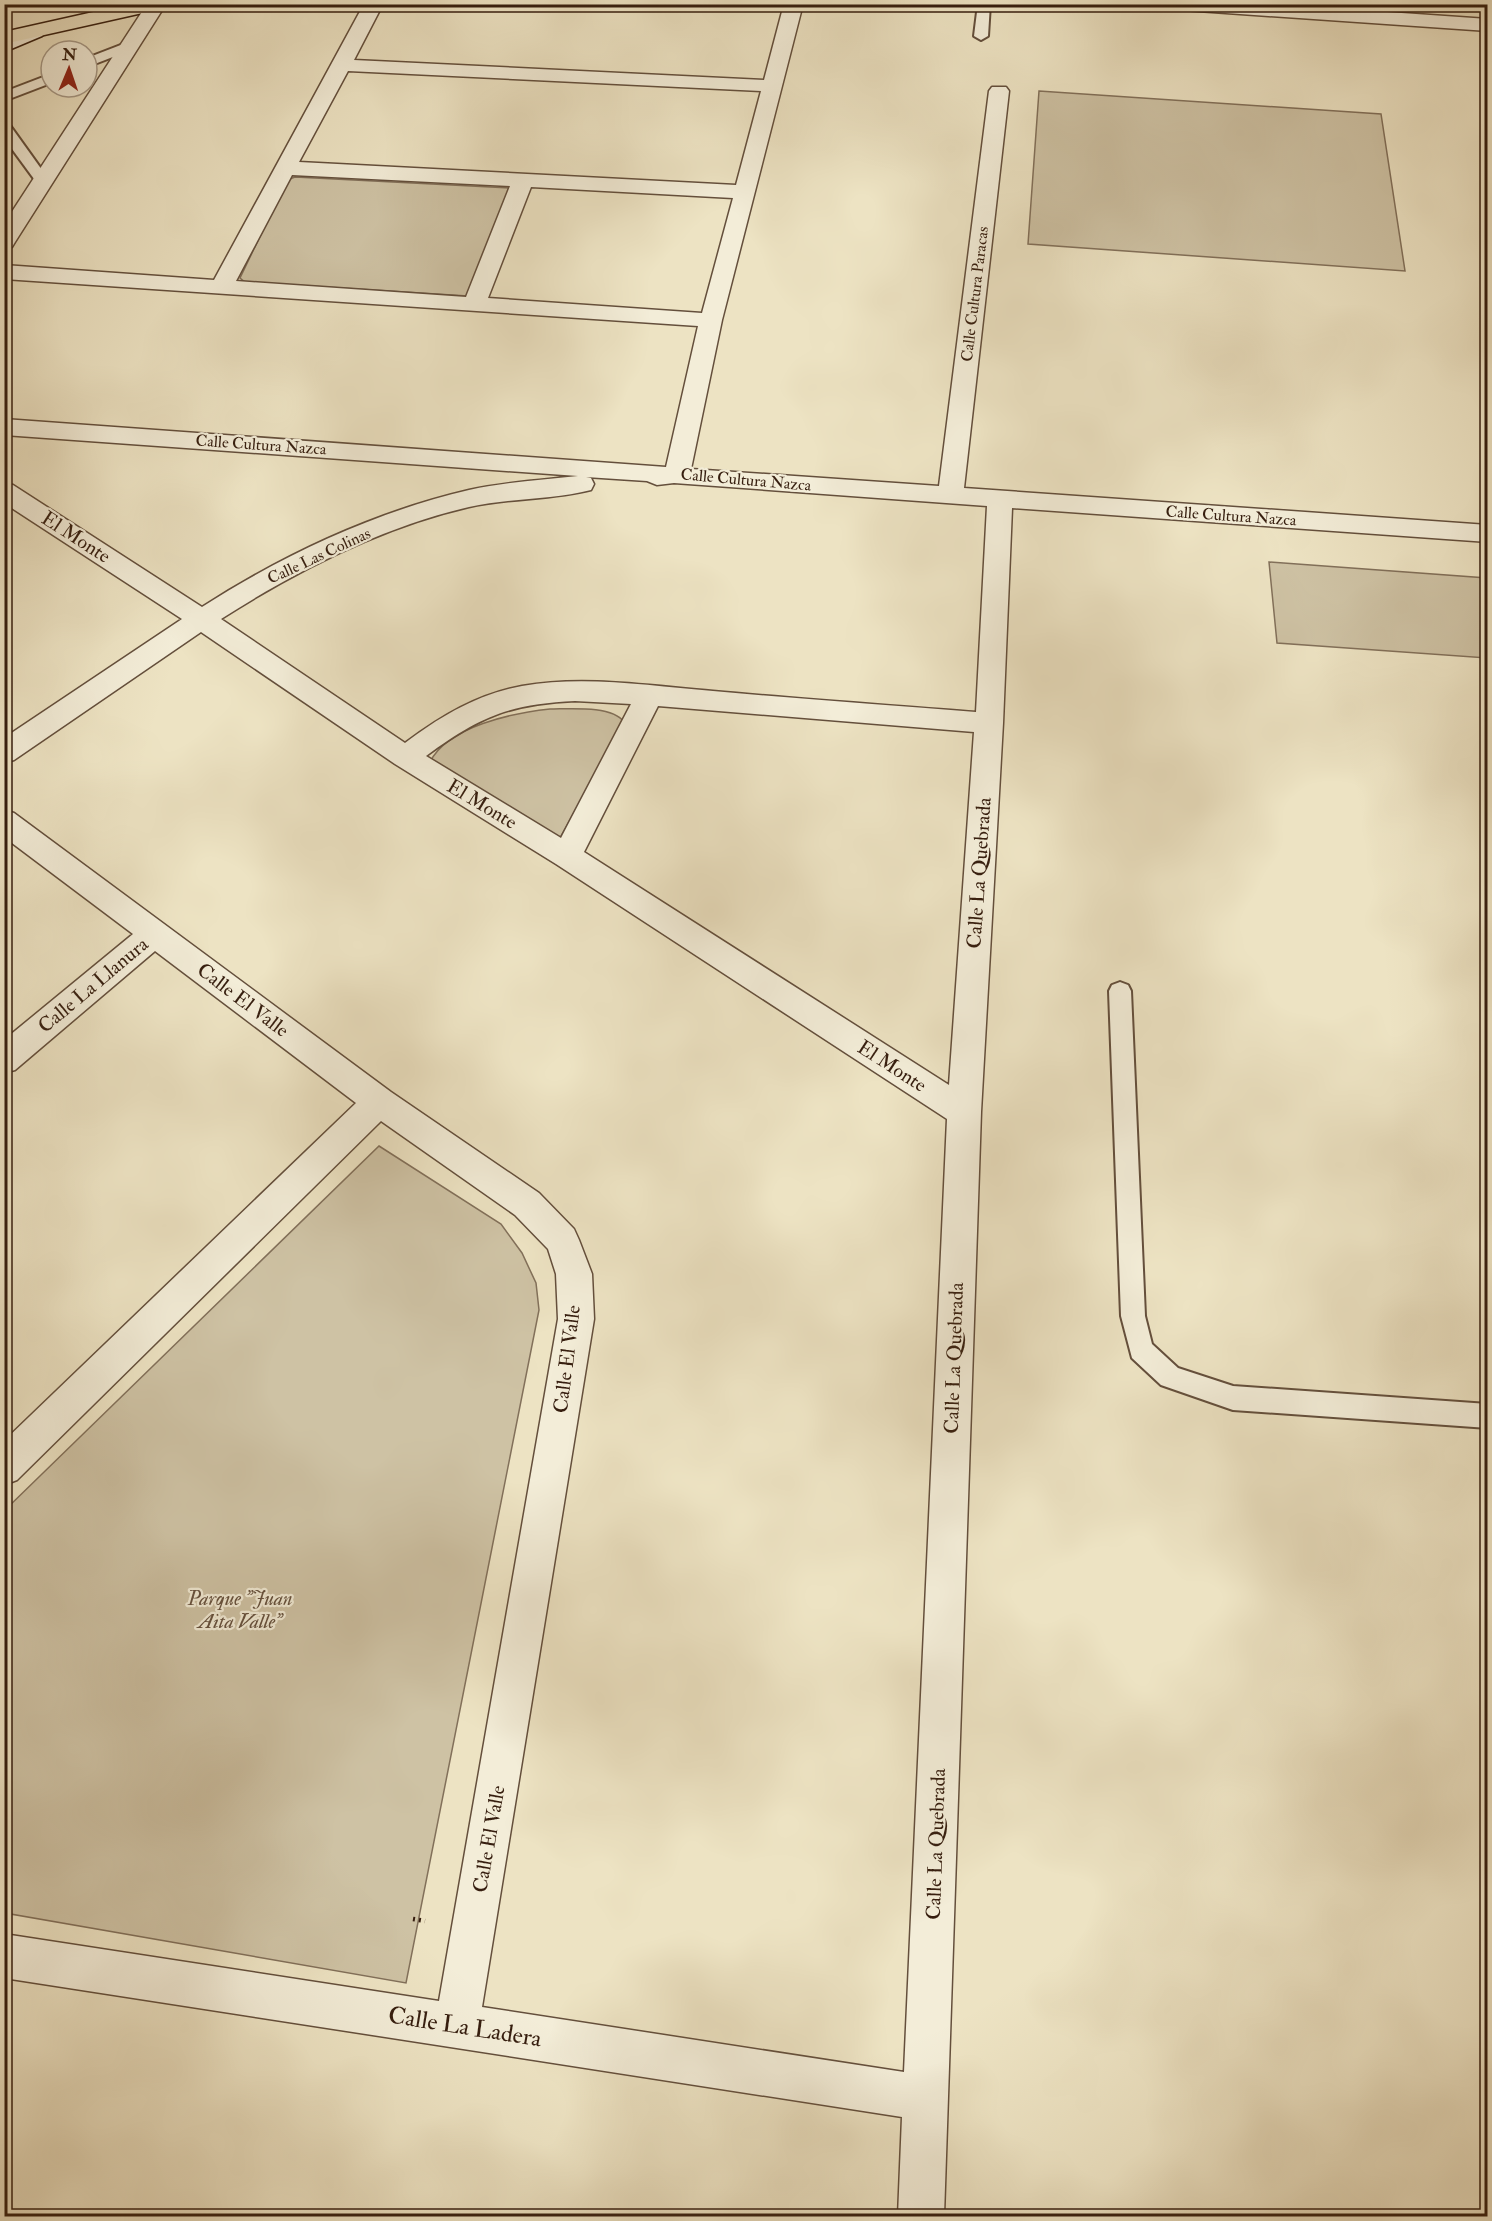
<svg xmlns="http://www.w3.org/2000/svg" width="1492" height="2221" viewBox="0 0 1492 2221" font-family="'IM FELL Double Pica',serif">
<rect width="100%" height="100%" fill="#ede3c3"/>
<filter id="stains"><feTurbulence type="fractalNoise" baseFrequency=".00333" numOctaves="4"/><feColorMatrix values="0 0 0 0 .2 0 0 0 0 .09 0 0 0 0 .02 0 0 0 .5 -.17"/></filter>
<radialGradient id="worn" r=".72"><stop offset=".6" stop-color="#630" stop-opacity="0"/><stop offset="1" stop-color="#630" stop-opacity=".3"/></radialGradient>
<!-- green -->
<g fill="#cec2a4" stroke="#82705a" stroke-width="1.5">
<polygon points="1039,91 1381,114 1405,271 1028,244"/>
<polygon points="295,177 511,188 468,296 245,282 240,278 287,180"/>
<polygon points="1269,562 1487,578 1487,658 1277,643"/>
<path d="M550,709c19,0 62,-4 74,13l-64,116 -130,-76c18,-36 83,-49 120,-53z"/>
<polygon points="379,1146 501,1224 522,1253 536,1283 539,1310 406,1983 5,1913 5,1510"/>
</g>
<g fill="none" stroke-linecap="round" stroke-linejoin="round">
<!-- service casing -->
<g stroke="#644f3c" stroke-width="4">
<g id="service">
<polygon points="978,4 990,4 988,36 981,40 974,36"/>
<polygon points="131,41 138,45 136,48 87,67 87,58"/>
<polygon points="51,74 51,83 4,101 4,92"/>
<polygon points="4,123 9,124 47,177 49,180 47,183 37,183 4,138"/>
<polygon points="1120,982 1128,985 1131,991 1145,1316 1152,1344 1178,1368 1233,1386 1488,1404 1488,1428 1233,1410 1161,1385 1132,1358 1121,1316 1109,991 1112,985"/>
</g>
</g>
<!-- minor casing -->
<g stroke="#644f3c" stroke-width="3">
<g id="minor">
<polygon points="147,4 166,4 15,242 12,247 4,248 4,224"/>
<path d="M364,4h19l-29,56 410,20 20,-76h19l-81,316 -31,149 248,17 50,-395 3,-4h14l3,4 -45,397 524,37v17l-476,-34 -9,215 -22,389 -37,1104h-46l4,-99 -898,-139v-44l435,67 119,-682 -2,-45 -8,-25 -33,-34 -134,-94 -364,359 -13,5v-44l352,-338 -201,-152 -140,119 -11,3v-33l129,-106 -129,-97v-27l10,3 377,279 148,101 35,36 5,11 13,34 2,45 -112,688 422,65 43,-953 -391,-255 -161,-100 -194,-132 -187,128 -10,3v-25l178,-119 -178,-116v-20l9,2 189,122c81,-52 173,-95 267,-117 36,-8 72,-10 109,-14l-574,-41v-16l662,48 32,-141 -694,-47v-14l210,15zM348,71l413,20 -25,94 -437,-23zM292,175l218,11 -44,111 -230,-16zM531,187l202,11 -31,115 -214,-15zM586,477l61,4 10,4 17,-2 313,23 -11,206c-88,-7 -176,-13 -263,-21 -63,-5 -128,-16 -191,-5 -44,8 -81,30 -117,57l-184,-124c75,-48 161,-92 248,-112 40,-9 83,-7 122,-17l3,-6 -3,-6zM575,701l56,3 -70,134 -135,-82c53,-39 83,-52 149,-55zM658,706l316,26 -25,353 -365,-233z"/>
<polygon points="1174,4 1272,4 1488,19 1488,31 1183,10 1176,8"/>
</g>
</g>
<!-- secondary casing -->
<g stroke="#361e0f" stroke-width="3">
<polygon id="secondary" points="35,26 42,28 45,32 42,36 4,52 4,39"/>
</g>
<!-- trunk casing -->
<g stroke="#361e0f" stroke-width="3">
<polygon id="trunk" points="129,4 165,4 163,8 156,10 4,44 4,32"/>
</g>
<!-- path -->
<polyline stroke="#361e0f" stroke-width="4.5" stroke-dasharray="2 4" stroke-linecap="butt" points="413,1919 425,1921"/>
<!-- service -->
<use href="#service" fill="#f3edd8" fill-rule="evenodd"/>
<!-- minor -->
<use href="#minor" fill="#f3edd8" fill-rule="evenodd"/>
<!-- secondary -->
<use href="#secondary" fill="#f3edd8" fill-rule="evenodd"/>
<!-- trunk -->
<use href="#trunk" fill="#ede3c3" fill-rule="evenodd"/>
</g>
<g text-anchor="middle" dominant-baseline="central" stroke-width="4.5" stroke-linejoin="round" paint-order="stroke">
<!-- far-street labels -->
<g font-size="16" fill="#361e0f" stroke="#f3edd8">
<text transform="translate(975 294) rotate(-83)">Calle Cultura Paracas</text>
<text transform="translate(261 445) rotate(4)">Calle Cultura Nazca</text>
<text transform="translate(746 480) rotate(5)">Calle Cultura Nazca</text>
<text transform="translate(1231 516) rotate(4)">Calle Cultura Nazca</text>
<text transform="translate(319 556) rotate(-25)">Calle Las Colinas</text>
</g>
<!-- street labels -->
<g font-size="20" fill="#361e0f" stroke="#f3edd8">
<text transform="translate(76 537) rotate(33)">El Monte</text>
<text transform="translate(482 804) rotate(31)">El Monte</text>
<text transform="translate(979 873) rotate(-86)">Calle La Quebrada</text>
<text transform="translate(93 985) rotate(-40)">Calle La Llanura</text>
<text transform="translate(243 1000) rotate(37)">Calle El Valle</text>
<text transform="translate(892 1066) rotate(33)">El Monte</text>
<text transform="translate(954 1358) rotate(-88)">Calle La Quebrada</text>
<text transform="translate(567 1359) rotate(-83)">Calle El Valle</text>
<text transform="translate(489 1839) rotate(-80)">Calle El Valle</text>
<text transform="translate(936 1844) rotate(-88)">Calle La Quebrada</text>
</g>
<!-- park labels -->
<g font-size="20" font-style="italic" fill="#644f3c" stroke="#f3edd8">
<text x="240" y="1598">Parque "Juan<tspan x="240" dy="23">Aita Valle"</tspan></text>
</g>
<!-- near-street labels -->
<g font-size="24" fill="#361e0f" stroke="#f3edd8">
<text transform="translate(465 2027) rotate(9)">Calle La Ladera</text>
</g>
</g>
<!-- margin -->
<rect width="1492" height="2221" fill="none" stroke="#ede3c3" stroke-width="24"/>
<rect x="6" y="6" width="1480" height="2209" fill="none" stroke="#361e0f" stroke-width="3"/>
<rect x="12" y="12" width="1468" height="2197" fill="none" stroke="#361e0f" stroke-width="1.5"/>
<!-- north arrow -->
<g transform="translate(69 69) rotate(2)"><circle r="28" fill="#f3edd8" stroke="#a79a88" stroke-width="1.5"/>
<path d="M0-4.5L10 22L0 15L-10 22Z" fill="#8f2418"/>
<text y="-9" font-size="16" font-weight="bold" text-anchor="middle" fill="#361e0f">N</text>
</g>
<rect width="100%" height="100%" filter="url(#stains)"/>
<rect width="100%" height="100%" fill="url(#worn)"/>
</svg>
